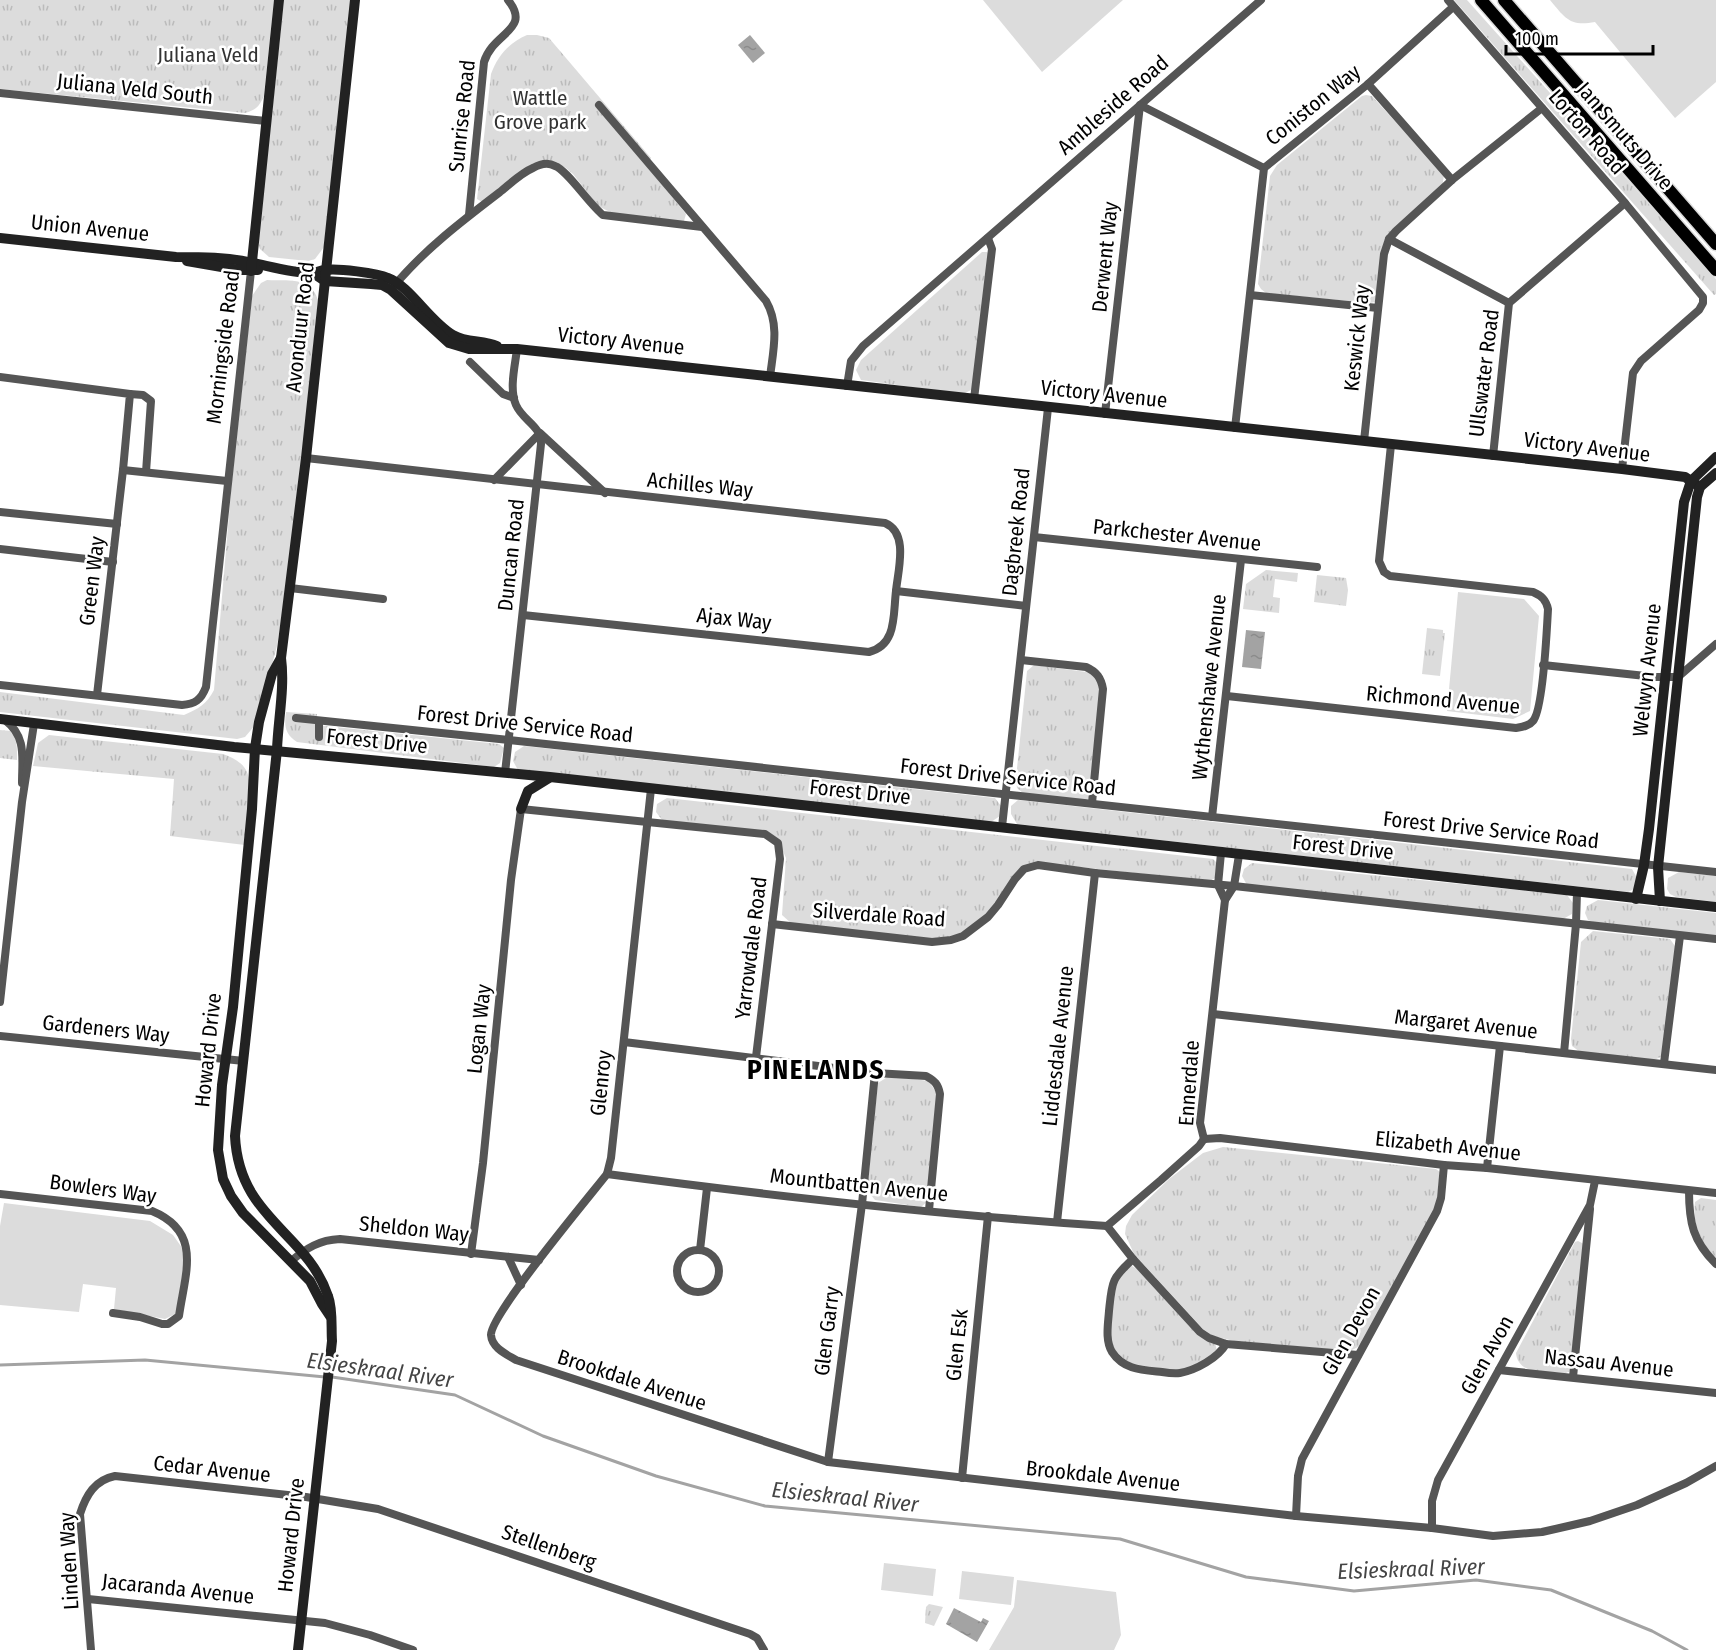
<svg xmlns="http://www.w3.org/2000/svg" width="1716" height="1650" viewBox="0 0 1716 1650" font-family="'Fira Sans Condensed',sans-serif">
<defs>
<pattern id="grass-tufts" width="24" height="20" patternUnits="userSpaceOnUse" patternTransform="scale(1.5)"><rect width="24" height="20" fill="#dcdcdc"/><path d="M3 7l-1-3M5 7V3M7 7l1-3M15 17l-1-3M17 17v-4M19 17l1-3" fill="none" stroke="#bbb"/></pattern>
<pattern id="water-ripples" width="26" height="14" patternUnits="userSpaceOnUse" patternTransform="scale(1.5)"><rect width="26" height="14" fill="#a3a3a3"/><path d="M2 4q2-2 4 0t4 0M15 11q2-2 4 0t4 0" fill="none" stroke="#8b8b8b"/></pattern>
</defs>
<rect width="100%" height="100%" fill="#fff"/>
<!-- grass -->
<g fill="url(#grass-tufts)">
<path d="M0,0h274l-10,95c-4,11 -8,15 -19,18l-245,-24z"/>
<polygon points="284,0 351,0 324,247 315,259 308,261 269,257 260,249 258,242"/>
<polygon points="1454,0 1467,0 1716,279 1716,294 1714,295"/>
<path d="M527,35h10l12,3 102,120 -4,8 39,48 -2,7 -3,2 -65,-8 -18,-9 -25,-32 -7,-6 -8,-4 -16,-2 -58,41 -7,-4 14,-125c7,-19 18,-31 36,-39z"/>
<polygon points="1366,95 1372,96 1444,175 1442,188 1392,232 1378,297 1375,302 1370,303 1266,293 1261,289 1258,284 1270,176 1277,165 1362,96"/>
<polygon points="982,252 987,252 989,254 973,389 963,394 861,380 856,370 861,360"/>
<path d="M267,280c21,1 44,-4 51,20l-25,245 -16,101 -21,78 -11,13 -8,2 -237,-27v-20l184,23c14,-6 23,-11 30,-25l18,-210 20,-184 9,-13z"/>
<polygon points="1266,570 1298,573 1297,582 1275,579 1273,597 1280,598 1279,613 1243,609 1246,584"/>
<polygon points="1317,575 1346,578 1348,590 1346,606 1314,602"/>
<polygon points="1427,628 1443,630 1443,633 1445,633 1440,676 1422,674"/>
<polygon points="1034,665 1094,673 1101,684 1090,798 1086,800 1023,793 1017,788 1016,778 1027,671"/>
<path d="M286,712l31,2 -1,11 183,19 5,4 -4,15 -6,4 -197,-25c-12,-8 -13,-16 -11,-30z"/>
<path d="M0,730l10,1c8,9 7,18 7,29l-17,-2z"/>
<path d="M49,735l174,19c8,3 18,7 23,16 9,17 0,56 -1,75l-75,-9 4,-57 -141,-13 5,-23z"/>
<polygon points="524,746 995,798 1001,806 1000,816 991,822 518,770 513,761 515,752"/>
<polygon points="667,798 1213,859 1217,863 1215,878 1210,881 1041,863 1022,870 991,916 955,936 926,939 792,924 782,915 786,858 777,838 662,820 656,812 657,804"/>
<polygon points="1018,800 1632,869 1637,878 1634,889 1628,892 1017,824 1011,814 1011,806"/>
<polygon points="1252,863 1567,895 1573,903 1572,914 1563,919 1247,885 1242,876 1244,869"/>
<polygon points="1679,872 1716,876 1716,902 1676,897 1670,894 1667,889 1668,878"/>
<polygon points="1598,900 1716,913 1716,936 1593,922 1588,920 1585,913 1587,906"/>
<polygon points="1593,931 1670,939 1677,949 1663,1056 1654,1060 1580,1052 1572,1046 1571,1039 1581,942"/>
<polygon points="889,1076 929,1081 937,1094 928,1201 921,1207 875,1200 867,1190 878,1083"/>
<polygon points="1223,1147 1436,1169 1440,1172 1436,1208 1364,1342 1358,1347 1350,1351 1234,1341 1213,1336 1203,1329 1134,1254 1125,1234 1126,1226 1132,1215 1169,1179 1203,1153"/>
<path d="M1701,1198l15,2v59c-15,-17 -24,-34 -21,-57z"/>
<path d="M1578,1241l6,3 -14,127 -4,2c-17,-1 -48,3 -50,-20l59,-111z"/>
<polygon points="1132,1266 1137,1269 1215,1343 1217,1351 1201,1363 1178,1371 1136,1366 1125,1360 1116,1351 1110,1340 1114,1283 1129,1267"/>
<polygon points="929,1604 943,1607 934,1626 925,1623 926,1607"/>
</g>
<!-- garden -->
<g fill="#dcdcdc">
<polygon points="983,0 1123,0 1042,72"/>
<path d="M1550,0h166v82l-41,36 -80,-96c-25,5 -30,-4 -45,-22z"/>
<polygon points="1458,592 1524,599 1539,616 1530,711 1513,719 1447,711"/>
<polygon points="4,1203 150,1221 173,1235 185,1252 177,1313 165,1319 114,1309 116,1288 83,1284 79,1312 0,1305 0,1226"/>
<polygon points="884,1563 936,1569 933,1596 881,1590"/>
<polygon points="962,1571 1014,1577 1011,1605 959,1599"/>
<polygon points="1017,1580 1116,1592 1121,1635 1114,1650 989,1650 1014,1607"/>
</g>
<!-- water -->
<g fill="url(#water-ripples)">
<polygon points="750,35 765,53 753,63 738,45"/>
<polygon points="1246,630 1265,632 1261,669 1242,667"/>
<polygon points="954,1608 981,1622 983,1618 989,1621 977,1642 946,1624"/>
</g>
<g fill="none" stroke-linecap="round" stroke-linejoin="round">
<!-- stream -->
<g stroke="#a3a3a3" stroke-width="3">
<polyline points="0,1365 145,1360 325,1377"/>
<polyline points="332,1377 455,1395 543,1436 656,1476 765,1506 1120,1539 1246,1577 1354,1591 1476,1580 1551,1590 1652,1631 1687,1650"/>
</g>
<!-- primary casing -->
<g stroke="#dbdbdb" stroke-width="15">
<g id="primary">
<polyline points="1481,0 1716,270"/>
<polyline points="1504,0 1716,244"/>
</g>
</g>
<!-- street -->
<g stroke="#555" stroke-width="8">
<polyline points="1448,0 1625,203 1703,297 1703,303 1699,310 1641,361 1633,373 1622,469"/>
<polyline points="1368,84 1452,180"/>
<polyline points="0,93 266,121"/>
<path d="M599,105l167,196c14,24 7,50 4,76"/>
<path d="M469,215l15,-153c9,-30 48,-32 24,-62"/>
<polyline points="1389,239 1509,303"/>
<path d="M394,286c30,-36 68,-65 106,-94 10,-8 21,-19 33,-24 7,-4 15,-6 22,-2 12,4 34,38 48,49l99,12"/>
<polyline points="1250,295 1378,308"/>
<polyline points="470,362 503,394 514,398"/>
<polyline points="0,377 130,394 123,470 97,695"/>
<polyline points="847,386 851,361 863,346 1261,0"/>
<polyline points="130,394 143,395 151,401 146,472"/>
<polyline points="974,399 992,249 988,238"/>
<polyline points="1105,414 1140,105 1264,168"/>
<polyline points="1235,428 1264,168 1368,84 1453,7"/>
<polyline points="1364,441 1384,254 1389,239 1396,231 1452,180 1542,108"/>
<polyline points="1493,456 1509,303 1625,203"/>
<path d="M306,458l579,65c24,10 13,47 11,68l130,15"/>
<polyline points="123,470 227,481"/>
<polyline points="494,480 540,433 605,493"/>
<polyline points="0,512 117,524"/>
<polyline points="1034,537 1317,567"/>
<polyline points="0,549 113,562"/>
<polyline points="290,588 383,599"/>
<path d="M523,615l346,37c28,-7 24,-37 27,-61"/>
<path d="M1021,660l65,7c11,5 15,11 17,22l-11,114"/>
<polyline points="1543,665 1655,677 1678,677 1716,644"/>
<path d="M0,685l182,20c13,-1 19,-5 24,-18l45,-416"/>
<path d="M1227,696l289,32c7,-1 13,-2 17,-7 10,-11 14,-93 15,-112 -2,-9 -6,-13 -15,-17l-143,-16 -6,-4 -5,-11 12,-116"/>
<polyline points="296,718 509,740 1716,872"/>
<path d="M5,720c22,17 17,38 17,63"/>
<polyline points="319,737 319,721"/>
<path d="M505,773l36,-329c0,-19 -18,-23 -25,-39 -7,-16 -1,-39 1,-56"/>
<path d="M651,789l-40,369 -4,16c-18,23 -117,141 -116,161 1,13 15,19 25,25l312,102 468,54 136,12 61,8 49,-4 48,-11 47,-16 49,-22 30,-17"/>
<polyline points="1212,817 1241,560"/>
<polyline points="1002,827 1048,408"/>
<polyline points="1221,853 1218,885 1225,900"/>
<polyline points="772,924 932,942 951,940 963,936 988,917 998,905 1015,879 1024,869 1038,865 1095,873 1234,886 1716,939"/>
<polyline points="0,1002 22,802 34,724"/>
<polyline points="1213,1014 1716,1070"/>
<polyline points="0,1036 244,1061"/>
<path d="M624,1042l251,31 51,3c9,5 12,8 14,18l-11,116"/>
<polyline points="1564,1053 1576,924 1577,892"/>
<polyline points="1664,1063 1680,936"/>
<polyline points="1204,1139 1220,1138 1444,1165 1487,1168 1716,1193"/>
<polyline points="1204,1139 1200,1123 1225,900 1234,886 1239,855"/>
<polyline points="1487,1168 1500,1046"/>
<path d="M607,1174c166,22 333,41 500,52"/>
<path d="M1689,1191c0,32 4,50 27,73"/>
<path d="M0,1194l152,17c51,21 33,62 27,105l-11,8h-6l-22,-7 -27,-4"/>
<polyline points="1057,1222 1095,873"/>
<polyline points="1107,1226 1133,1259 1200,1332 1209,1338 1226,1344 1358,1355"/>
<polyline points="1107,1226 1161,1180 1199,1146 1204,1139"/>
<circle cx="698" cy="1271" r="21"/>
<polyline points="700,1250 707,1188"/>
<polyline points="471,1254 483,1163 511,880 521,809 765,834 778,843 780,859 756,1057"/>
<polyline points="508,1257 521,1285"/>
<path d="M1133,1259c-22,20 -21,23 -24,52 -1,14 -4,29 3,41 12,18 30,18 50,20 6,1 12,2 18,1 16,-3 38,-15 46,-29"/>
<path d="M291,1261c16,-13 28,-21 49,-22l199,21"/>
<polyline points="1499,1370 1716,1393"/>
<polyline points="1573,1377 1590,1209"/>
<polyline points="828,1462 862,1204 875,1073"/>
<polyline points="962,1478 988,1216"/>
<polyline points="1296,1516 1298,1476 1302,1459 1437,1211 1441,1198 1444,1165"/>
<polyline points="1432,1528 1432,1501 1438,1480 1590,1205 1595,1181"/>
<polyline points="88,1599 325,1623 370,1635 413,1650"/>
<path d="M91,1650l-11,-136c6,-19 15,-34 35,-38l191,21 72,12 372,125 7,4 7,12"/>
</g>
<!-- secondary -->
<g stroke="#222" stroke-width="10">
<path d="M0,238l176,19c25,0 52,0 77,6 19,4 39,10 59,10 4,0 8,-3 13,-3 12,-2 52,3 63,8 22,8 42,44 65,57 13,8 30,5 44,11"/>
<polyline points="187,261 239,270 258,270"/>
<polyline points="251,271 279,0"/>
<polyline points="313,273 325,281 371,284 382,285 391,290 449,343 469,349 517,349 1622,469 1685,477 1700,487"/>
<polyline points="281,658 272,674 259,722 255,748 252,809 233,1007 222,1085 218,1150 223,1179 231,1196 243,1213 310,1281 322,1304 330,1316"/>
<polyline points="0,719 234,747 550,777 1716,907"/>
<polyline points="521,809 528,791 549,778"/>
<polyline points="1636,899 1644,865 1649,829 1684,502 1691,481 1716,457"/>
<polyline points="1660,901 1658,867 1697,497 1700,487 1716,473"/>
<path d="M298,1650l34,-309c-1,-14 1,-32 -4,-45 -22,-65 -89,-77 -93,-160l42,-386c1,-30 8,-62 4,-92l25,-200 49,-458"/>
</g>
<!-- primary -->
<use href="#primary" stroke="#000" stroke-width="12"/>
</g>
<g text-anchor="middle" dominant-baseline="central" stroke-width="5" stroke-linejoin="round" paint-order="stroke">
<!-- park labels -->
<g font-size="21" fill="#333" stroke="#fff">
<text x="208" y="55">Juliana Veld</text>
<text x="540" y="98">Wattle<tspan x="540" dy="24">Grove park</tspan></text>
</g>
<!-- street labels -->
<g font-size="21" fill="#000" stroke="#fff">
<text transform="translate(135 89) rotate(6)">Juliana Veld South</text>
<text transform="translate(1113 105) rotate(-41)">Ambleside Road</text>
<text transform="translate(1313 105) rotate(-39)">Coniston Way</text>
<text transform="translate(462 116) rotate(-84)">Sunrise Road</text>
<text transform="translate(1587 132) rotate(49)">Lorton Road</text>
<text transform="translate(1625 136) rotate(49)">Jan Smuts Drive</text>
<text transform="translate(90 228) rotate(6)">Union Avenue</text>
<text transform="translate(1105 257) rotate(-84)">Derwent Way</text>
<text transform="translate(300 327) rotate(-84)">Avonduur Road</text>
<text transform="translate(1357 338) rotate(-84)">Keswick Way</text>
<text transform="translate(621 341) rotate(6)">Victory Avenue</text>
<text transform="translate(223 347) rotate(-83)">Morningside Road</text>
<text transform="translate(1484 373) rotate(-83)">Ullswater Road</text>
<text transform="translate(1104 394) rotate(6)">Victory Avenue</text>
<text transform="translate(1587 447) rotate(7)">Victory Avenue</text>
<text transform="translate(700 485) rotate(6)">Achilles Way</text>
<text transform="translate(1016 532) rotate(-84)">Dagbreek Road</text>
<text transform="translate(1177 535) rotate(6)">Parkchester Avenue</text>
<text transform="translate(511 555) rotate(-84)">Duncan Road</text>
<text transform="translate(92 581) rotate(-83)">Green Way</text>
<text transform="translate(734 619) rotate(6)">Ajax Way</text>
<text transform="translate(1647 670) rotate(-84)">Welwyn Avenue</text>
<text transform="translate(1209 687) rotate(-84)">Wythenshawe Avenue</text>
<text transform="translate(1443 700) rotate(5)">Richmond Avenue</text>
<text transform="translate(525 724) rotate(6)">Forest Drive Service Road</text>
<text transform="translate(377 741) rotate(6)">Forest Drive</text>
<text transform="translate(1008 777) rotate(6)">Forest Drive Service Road</text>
<text transform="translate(860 792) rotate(6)">Forest Drive</text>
<text transform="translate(1491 830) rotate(6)">Forest Drive Service Road</text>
<text transform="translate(1343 847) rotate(6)">Forest Drive</text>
<text transform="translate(879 915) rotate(4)">Silverdale Road</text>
<text transform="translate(751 948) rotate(-83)">Yarrowdale Road</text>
<text transform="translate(1466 1024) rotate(6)">Margaret Avenue</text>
<text transform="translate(106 1029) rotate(6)">Gardeners Way</text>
<text transform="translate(479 1029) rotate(-84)">Logan Way</text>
<text transform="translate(1058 1046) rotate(-84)">Liddesdale Avenue</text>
<text transform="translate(208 1050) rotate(-84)">Howard Drive</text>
<text transform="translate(601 1083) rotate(-84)">Glenroy</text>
<text transform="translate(1189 1083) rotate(-86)">Ennerdale</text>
<text transform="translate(1448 1146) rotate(6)">Elizabeth Avenue</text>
<text transform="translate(859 1185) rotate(6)">Mountbatten Avenue</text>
<text transform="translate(103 1189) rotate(8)">Bowlers Way</text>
<text transform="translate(414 1229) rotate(6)">Sheldon Way</text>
<text transform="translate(827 1331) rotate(-83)">Glen Garry</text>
<text transform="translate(1351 1331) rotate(-61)">Glen Devon</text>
<text transform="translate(957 1345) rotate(-84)">Glen Esk</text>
<text transform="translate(1487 1355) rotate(-61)">Glen Avon</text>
<text transform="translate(1609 1363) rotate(6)">Nassau Avenue</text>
<text transform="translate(632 1380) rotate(18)">Brookdale Avenue</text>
<text transform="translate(212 1469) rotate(6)">Cedar Avenue</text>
<text transform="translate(1103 1476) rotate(6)">Brookdale Avenue</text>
<text transform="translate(291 1535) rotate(-84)">Howard Drive</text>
<text transform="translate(549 1547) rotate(19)">Stellenberg</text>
<text transform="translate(69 1561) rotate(-93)">Linden Way</text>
<text transform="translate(178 1589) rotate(6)">Jacaranda Avenue</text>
</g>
<!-- water labels -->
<g font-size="22" font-style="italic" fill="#444" stroke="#fff">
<text transform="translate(380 1370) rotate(8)">Elsieskraal River</text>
<text transform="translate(845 1497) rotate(6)">Elsieskraal River</text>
<text transform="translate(1411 1569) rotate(-2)">Elsieskraal River</text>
</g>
<!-- district labels -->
<g font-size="27" font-weight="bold" letter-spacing="1.5" fill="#000" stroke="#fff">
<text x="816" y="1070">PINELANDS</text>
</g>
</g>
<!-- scale -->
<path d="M1506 45v9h147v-9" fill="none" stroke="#000000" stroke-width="3"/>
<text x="1515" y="45" font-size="18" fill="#000000" stroke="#ffffff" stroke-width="4.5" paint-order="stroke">100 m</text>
</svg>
